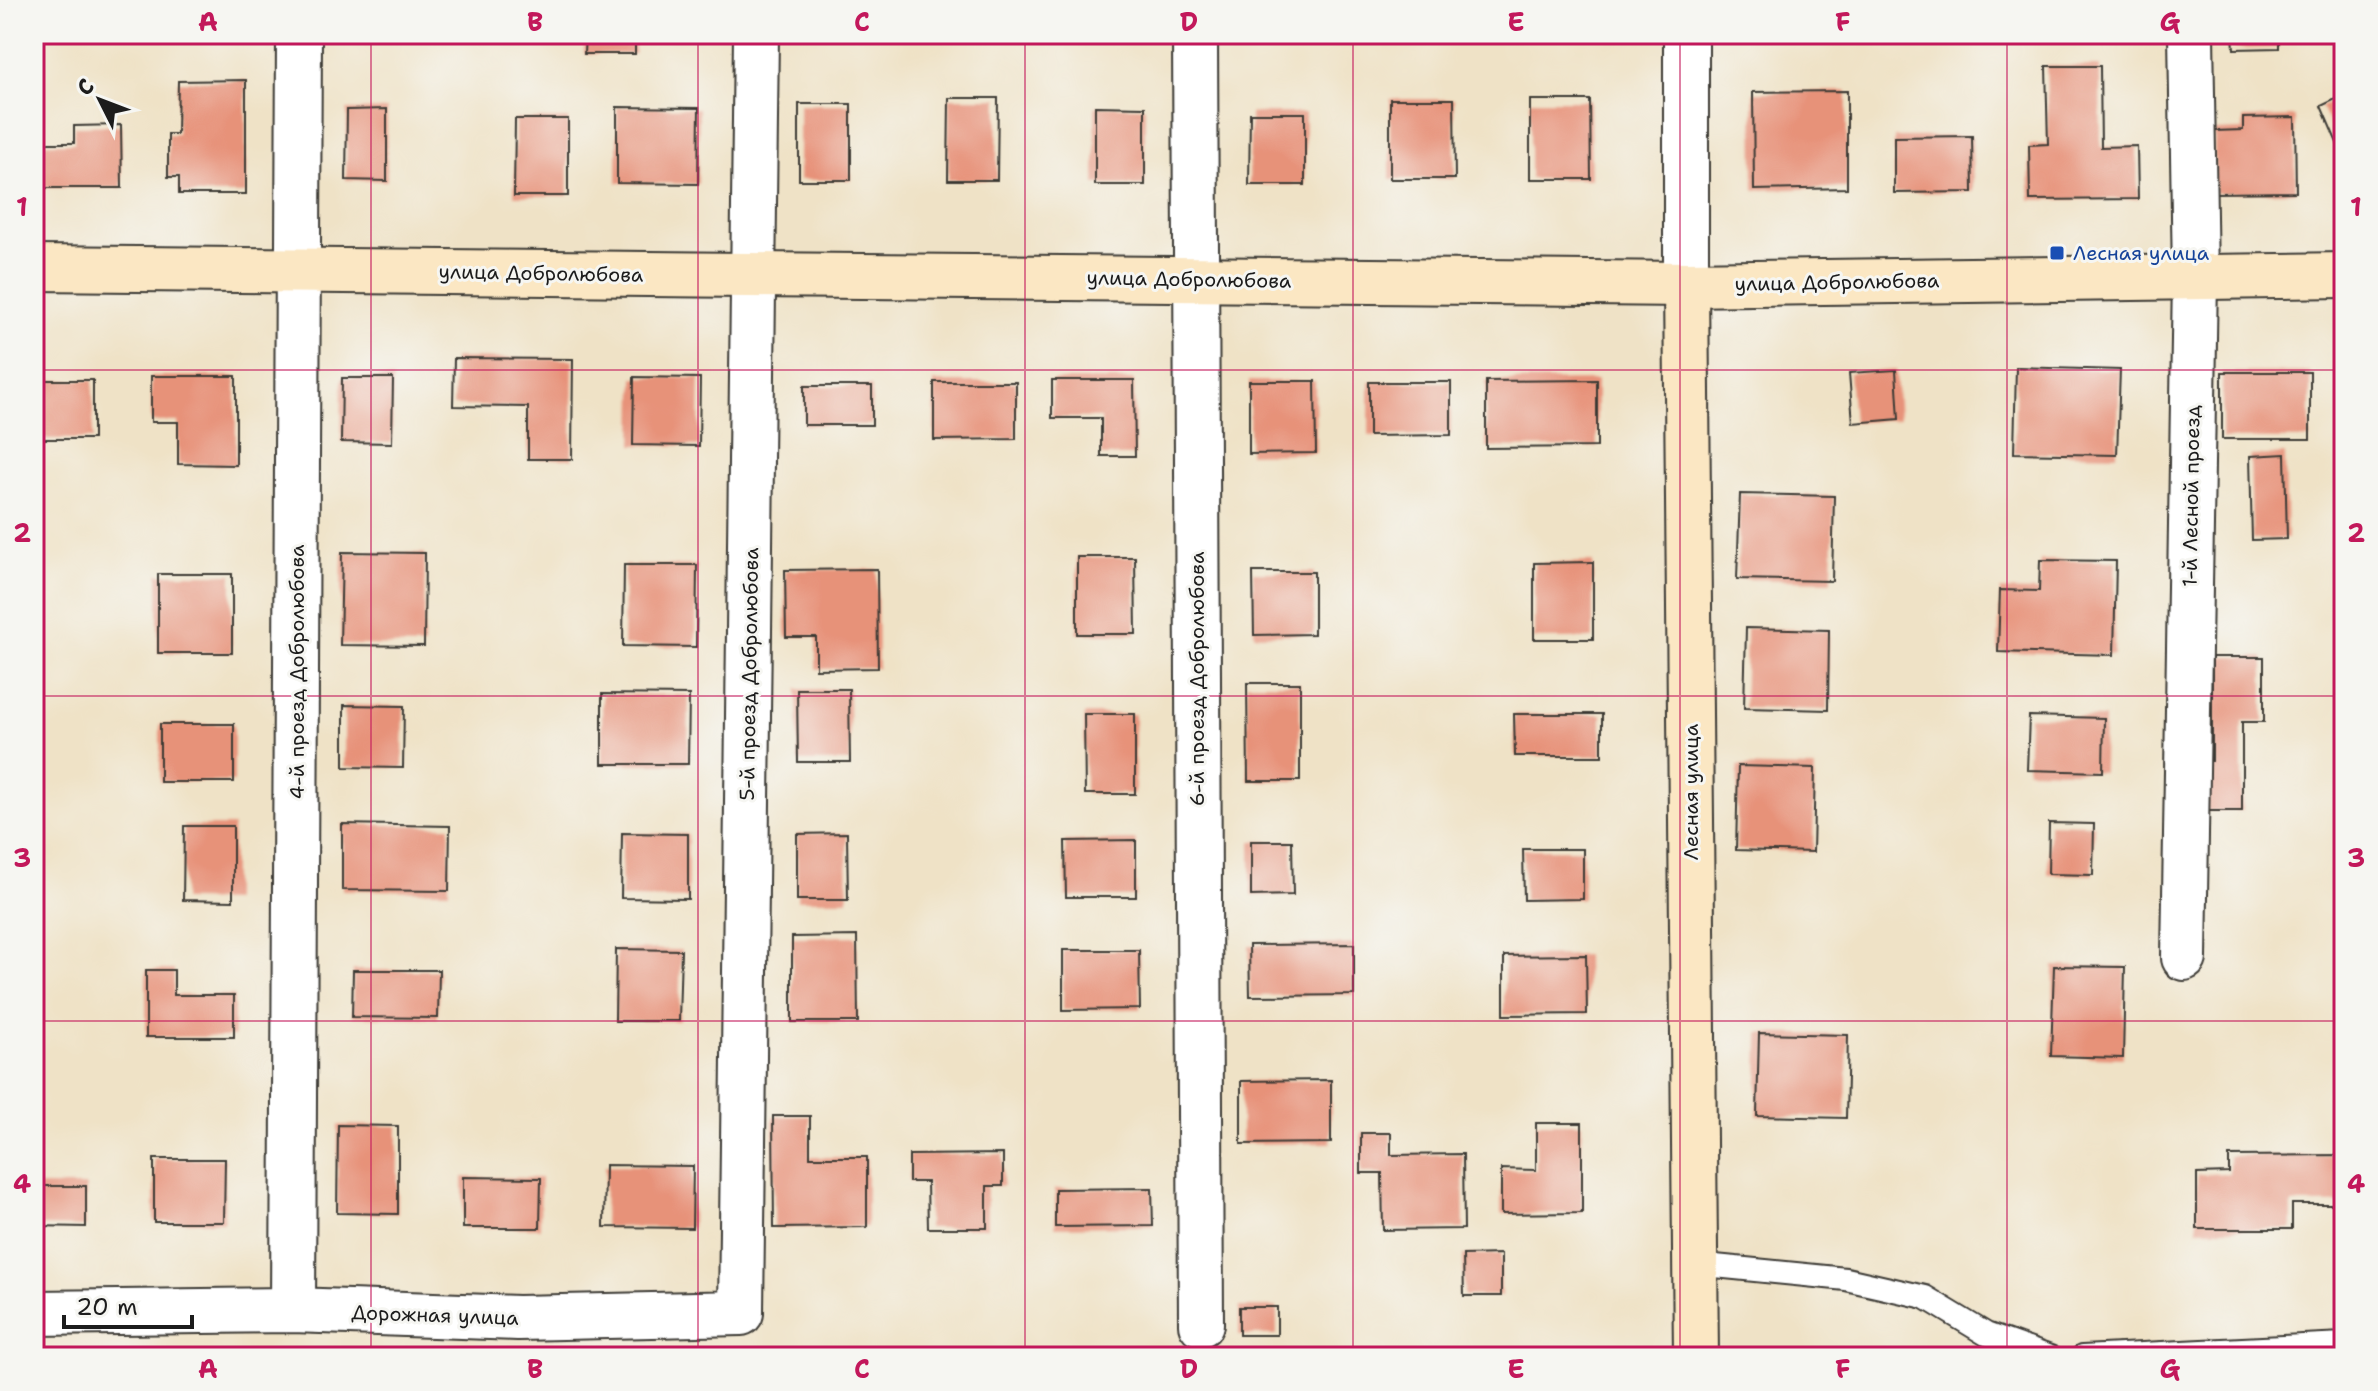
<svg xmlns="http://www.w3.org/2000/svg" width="2378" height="1391" viewBox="0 0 2378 1391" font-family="'Shantell Sans',sans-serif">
<rect width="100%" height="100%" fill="#f6f6f2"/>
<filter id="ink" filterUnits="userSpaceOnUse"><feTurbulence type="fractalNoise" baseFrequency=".0125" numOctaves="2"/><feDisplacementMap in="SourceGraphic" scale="16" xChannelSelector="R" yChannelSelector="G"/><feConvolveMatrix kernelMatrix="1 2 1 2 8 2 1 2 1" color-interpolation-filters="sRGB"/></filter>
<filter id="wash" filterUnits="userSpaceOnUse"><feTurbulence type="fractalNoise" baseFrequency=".006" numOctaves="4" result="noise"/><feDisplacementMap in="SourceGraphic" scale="32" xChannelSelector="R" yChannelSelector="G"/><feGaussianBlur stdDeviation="1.8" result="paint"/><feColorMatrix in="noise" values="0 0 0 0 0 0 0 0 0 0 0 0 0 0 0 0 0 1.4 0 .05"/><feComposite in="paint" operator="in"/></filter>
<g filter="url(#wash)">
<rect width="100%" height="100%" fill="#efe2c6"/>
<g id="blocks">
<!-- building -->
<g fill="#e79279">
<polygon points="585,34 635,34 635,54 584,54"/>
<polygon points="2233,34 2279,34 2279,48 2234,49"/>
<polygon points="2046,66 2100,66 2101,147 2137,146 2138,199 2030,200 2029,145 2048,144"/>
<polygon points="246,80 246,194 179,194 179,177 168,177 168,134 177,134 178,81"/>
<polygon points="1847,91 1847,188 1754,190 1753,92"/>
<polygon points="2344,95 2344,159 2321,106"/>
<polygon points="949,98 998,98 997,180 948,180"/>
<polygon points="1390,99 1454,99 1455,179 1390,179"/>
<polygon points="1530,100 1590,100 1591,179 1530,179"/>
<rect x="799" y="104" width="52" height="76"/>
<polygon points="1095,106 1145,107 1145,185 1095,185"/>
<polygon points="617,107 699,108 698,184 617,183"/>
<polygon points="387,109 387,181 346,180 347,110"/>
<polygon points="1250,113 1305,113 1305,185 1249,185"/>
<polygon points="2295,117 2296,192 2214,193 2214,131 2243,130 2243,118"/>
<polygon points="515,119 568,119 568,196 514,196"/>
<polygon points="121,125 122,188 34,188 34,143 74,143 74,126"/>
<polygon points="1972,136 1973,192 1894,193 1894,137"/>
<polygon points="454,358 573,359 572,459 528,459 528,407 453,406"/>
<polygon points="2016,367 2120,370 2117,455 2014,453"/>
<polygon points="1896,370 1899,419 1853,423 1849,373"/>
<rect x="2222" y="372" width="88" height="67"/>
<polygon points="151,376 236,376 236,465 178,464 178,422 151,422"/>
<polygon points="634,377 700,378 699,446 633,445"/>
<polygon points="342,378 393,378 392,443 341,442"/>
<rect x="34" y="380" width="59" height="59"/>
<polygon points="1052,380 1134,380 1135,456 1101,456 1101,418 1052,418"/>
<polygon points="1597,380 1597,447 1486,448 1486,381"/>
<polygon points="1249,381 1315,381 1316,453 1249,454"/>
<polygon points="934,382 1016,382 1016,439 934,440"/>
<polygon points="1369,382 1451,382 1451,435 1369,436"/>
<rect x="804" y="386" width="68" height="39"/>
<polygon points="2285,454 2287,539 2252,540 2250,456"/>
<polygon points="1740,494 1834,496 1832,581 1737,579"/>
<polygon points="342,552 425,553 424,646 340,645"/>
<polygon points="1077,557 1135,557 1136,634 1077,634"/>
<polygon points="2040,560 2116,561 2114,655 1998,652 2000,590 2039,591"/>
<polygon points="1593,562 1593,639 1534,639 1534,563"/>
<polygon points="624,565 697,565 696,647 623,646"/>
<polygon points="877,569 878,668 816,669 816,637 786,637 785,570"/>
<polygon points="1253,572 1314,572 1314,634 1254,635"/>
<rect x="158" y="574" width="74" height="79"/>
<polygon points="1746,628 1829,630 1828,710 1744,708"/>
<polygon points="2212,657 2264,657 2264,722 2242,722 2242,811 2196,811 2196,761 2212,761"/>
<polygon points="1247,683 1300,683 1300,781 1248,781"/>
<polygon points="797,689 849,689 850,762 798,762"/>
<polygon points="602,694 689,695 688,764 602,764"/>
<polygon points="344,705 404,706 403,768 344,767"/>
<polygon points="1084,714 1135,714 1135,794 1085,794"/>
<polygon points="1514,714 1602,714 1602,756 1515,756"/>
<polygon points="2029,716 2104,718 2103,772 2027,770"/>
<rect x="160" y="724" width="74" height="58"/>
<polygon points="1738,766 1815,768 1813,852 1736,850"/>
<polygon points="2049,823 2094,824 2093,875 2048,874"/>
<polygon points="342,824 450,826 449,891 342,890"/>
<polygon points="184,826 233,826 233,901 183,900"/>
<polygon points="622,833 688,834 688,899 621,898"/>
<polygon points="847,833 848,900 797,900 797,834"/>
<polygon points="1136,840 1136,897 1066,897 1065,841"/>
<polygon points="1251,841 1292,841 1293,895 1251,896"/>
<polygon points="1523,849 1583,849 1583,899 1524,900"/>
<polygon points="857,936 858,1022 792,1022 792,937"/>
<polygon points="1354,944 1354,995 1250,996 1249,945"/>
<polygon points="616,949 681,950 679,1021 615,1021"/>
<polygon points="1063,950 1139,950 1140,1009 1063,1010"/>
<polygon points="1586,955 1587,1014 1504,1015 1504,956"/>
<polygon points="2054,966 2125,967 2123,1058 2051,1056"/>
<polygon points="146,970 174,970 174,995 234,995 234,1037 146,1037"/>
<polygon points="353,970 439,970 438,1018 352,1017"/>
<polygon points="1759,1033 1848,1035 1846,1118 1757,1116"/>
<polygon points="1331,1080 1331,1143 1241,1144 1241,1081"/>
<polygon points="773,1116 810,1116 810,1157 867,1157 867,1227 774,1228"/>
<polygon points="1536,1123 1582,1123 1582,1213 1501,1214 1501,1169 1536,1170"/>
<polygon points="338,1125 398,1126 398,1214 337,1213"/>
<polygon points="1361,1133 1391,1133 1391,1155 1463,1154 1464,1229 1383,1230 1382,1173 1361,1173"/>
<polygon points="1003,1154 1003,1186 987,1186 987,1228 928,1228 927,1182 909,1182 909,1155"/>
<polygon points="2344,1155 2344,1204 2292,1204 2292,1229 2197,1229 2197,1174 2229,1173 2229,1156"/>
<polygon points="154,1159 225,1159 224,1222 154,1222"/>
<polygon points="605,1165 693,1166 692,1228 604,1227"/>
<polygon points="463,1177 541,1178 540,1228 463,1228"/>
<polygon points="34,1186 86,1186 86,1227 34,1226"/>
<polygon points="1152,1188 1153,1226 1055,1227 1055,1189"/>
<polygon points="1501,1254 1501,1296 1464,1296 1463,1255"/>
<rect x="1239" y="1307" width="38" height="28"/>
</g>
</g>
</g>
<g filter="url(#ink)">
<use href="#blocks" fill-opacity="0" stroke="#3c3a36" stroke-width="2"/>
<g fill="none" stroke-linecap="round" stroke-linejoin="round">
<!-- lane casing -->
<g stroke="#3c3a36" stroke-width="26">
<g id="lane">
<polyline points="1695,1264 1846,1279 1925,1297 1986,1334 2050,1357"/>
<polyline points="2082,1357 2344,1344"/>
</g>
</g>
<!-- street casing -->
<g stroke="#3c3a36" stroke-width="48">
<g id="street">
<polyline points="1195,34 1201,1324"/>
<polyline points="1686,284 1686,34"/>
<polyline points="2184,958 2195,277 2191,34"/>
<polyline points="293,1310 299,34"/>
<polyline points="34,1313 293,1310 518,1318 741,1313 756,34"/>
</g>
</g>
<!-- secondary casing -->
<g stroke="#3c3a36" stroke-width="48">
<g id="secondary">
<polyline points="34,268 1686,284 2344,275"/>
<polyline points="1686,284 1696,1357"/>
</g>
</g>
<!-- lane -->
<use href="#lane" stroke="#fff" stroke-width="22"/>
<!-- street -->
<use href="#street" stroke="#fff" stroke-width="44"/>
<!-- secondary -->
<use href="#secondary" stroke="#fbe7c3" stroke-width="44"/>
</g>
</g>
<!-- grid -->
<path fill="none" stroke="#c2185b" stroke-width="2" stroke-opacity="0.55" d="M371,34v1323M698,34v1323M1025,34v1323M1353,34v1323M1680,34v1323M2007,34v1323M34,370h2310M34,696h2310M34,1021h2310"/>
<!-- markers -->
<rect fill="#1a4fb4" stroke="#f6f6f2" stroke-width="3" x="2049" y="245" width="16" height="16" rx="4"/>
<g text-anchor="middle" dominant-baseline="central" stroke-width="6" stroke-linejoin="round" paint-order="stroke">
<!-- transit labels -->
<g font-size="20" fill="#164399" stroke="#f6f6f2" text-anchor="start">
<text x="2073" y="253">Лесная улица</text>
</g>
<!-- street labels -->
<g font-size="20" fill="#1c1c1c" stroke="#f6f6f2">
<text transform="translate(541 273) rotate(1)">улица Добролюбова</text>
<text transform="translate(1189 279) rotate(1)">улица Добролюбова</text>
<text transform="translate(1837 282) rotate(-1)">улица Добролюбова</text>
<text transform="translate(2191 496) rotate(-89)">1-й Лесной проезд</text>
<text transform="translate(297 672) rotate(-90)">4-й проезд Добролюбова</text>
<text transform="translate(749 674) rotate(-89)">5-й проезд Добролюбова</text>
<text transform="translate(1197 679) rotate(-90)">6-й проезд Добролюбова</text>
<text transform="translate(1691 792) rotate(-90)">Лесная улица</text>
<text transform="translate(435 1315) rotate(2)">Дорожная улица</text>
</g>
</g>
<!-- margin -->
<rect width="2378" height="1391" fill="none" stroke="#f6f6f2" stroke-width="88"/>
<!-- north arrow -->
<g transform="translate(100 100) rotate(312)" stroke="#f6f6f2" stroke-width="6" paint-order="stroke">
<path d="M0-6L14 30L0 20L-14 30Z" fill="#1c1c1c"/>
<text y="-12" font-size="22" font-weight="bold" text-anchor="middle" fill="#1c1c1c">С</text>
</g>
<!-- scale -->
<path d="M64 1315v12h128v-12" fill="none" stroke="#1c1c1c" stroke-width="4"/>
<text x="76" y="1315" font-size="24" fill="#1c1c1c" stroke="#f6f6f2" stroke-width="6" paint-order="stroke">20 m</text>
<rect x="44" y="44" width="2290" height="1303" fill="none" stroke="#c2185b" stroke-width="3"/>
<g font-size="26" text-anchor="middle" font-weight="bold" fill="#c2185b">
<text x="208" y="31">A</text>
<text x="535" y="31">B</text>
<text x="862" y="31">C</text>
<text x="1189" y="31">D</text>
<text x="1516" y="31">E</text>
<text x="1843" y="31">F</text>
<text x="2170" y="31">G</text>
<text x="22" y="216">1</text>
<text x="2356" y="216">1</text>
<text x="22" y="542">2</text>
<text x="2356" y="542">2</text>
<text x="22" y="867">3</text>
<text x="2356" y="867">3</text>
<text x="22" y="1193">4</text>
<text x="2356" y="1193">4</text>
<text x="208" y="1378">A</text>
<text x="535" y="1378">B</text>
<text x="862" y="1378">C</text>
<text x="1189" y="1378">D</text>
<text x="1516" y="1378">E</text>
<text x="1843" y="1378">F</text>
<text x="2170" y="1378">G</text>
</g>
</svg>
